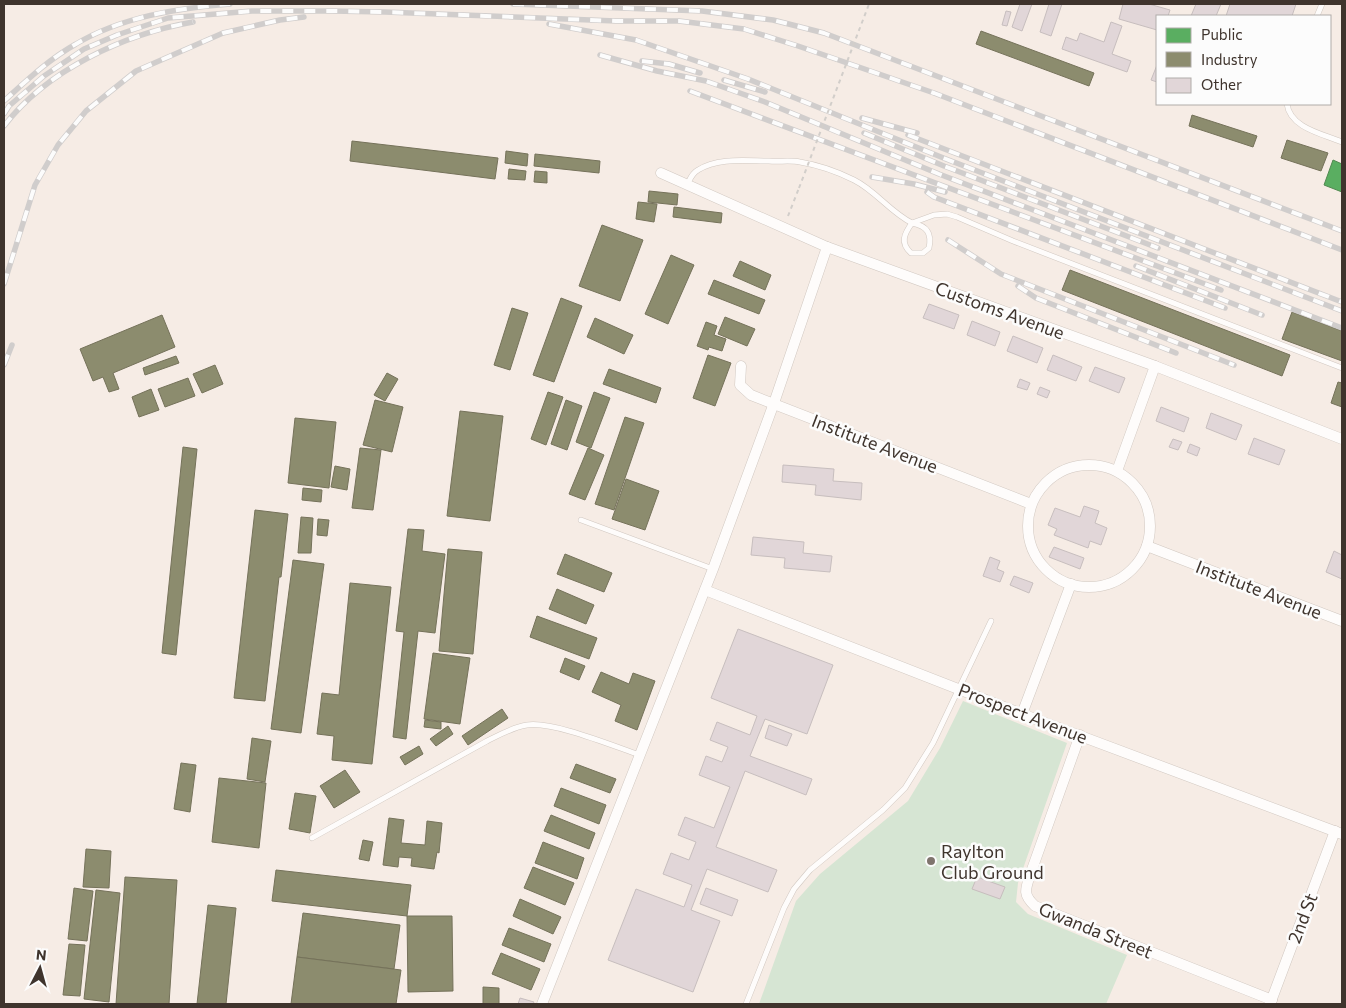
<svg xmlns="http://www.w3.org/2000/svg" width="1346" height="1008" viewBox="0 0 1346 1008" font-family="Commissioner,sans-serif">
<rect width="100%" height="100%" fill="#f6ece5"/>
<!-- green -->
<polygon fill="#d6e5d3" points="963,701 1067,743 1018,883 1016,902 1028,914 1127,955 1106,1004 759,1004 796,901 820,874 908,801 940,748"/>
<!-- public -->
<polygon fill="#5aae61" stroke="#528951" points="1333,160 1342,164 1342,192 1324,185"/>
<!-- industry -->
<g fill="#8c8c6e" stroke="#75725a">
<polygon points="981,31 1094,73 1089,86 976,44"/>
<polygon points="1192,115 1257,136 1253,147 1189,126"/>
<polygon points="1287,140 1328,153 1321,171 1281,158"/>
<polygon points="352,141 498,158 495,179 350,161"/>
<polygon points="506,151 528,154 527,166 505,163"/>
<polygon points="535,154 600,161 599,173 534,166"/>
<polygon points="509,169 526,171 525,180 508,179"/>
<polygon points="535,171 547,172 547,183 534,182"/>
<polygon points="649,191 678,194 677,205 648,202"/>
<polygon points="638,202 657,204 654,222 636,219"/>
<polygon points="674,207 722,213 721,223 673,217"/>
<polygon points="602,225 643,240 620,301 579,286"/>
<polygon points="671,255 694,265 668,324 645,314"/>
<polygon points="740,261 771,275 765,290 733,276"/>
<polygon points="1070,270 1290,355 1282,376 1062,290"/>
<polygon points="714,280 765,300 759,314 708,294"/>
<polygon points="561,298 582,306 554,382 533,375"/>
<polygon points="512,308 528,313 510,370 494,365"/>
<polygon points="1292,312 1342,331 1342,361 1282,339"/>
<polygon points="162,315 175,347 113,373 119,389 109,392 103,377 93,381 80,349"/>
<polygon points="725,317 755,329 747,346 718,334"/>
<polygon points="595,318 633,335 624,354 587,337"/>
<polygon points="706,322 717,326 714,335 726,339 722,351 709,347 708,350 697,346"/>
<polygon points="708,355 731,363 715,406 693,398"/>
<polygon points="176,356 179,363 145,375 143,368"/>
<polygon points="215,365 223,384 202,393 193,374"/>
<polygon points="609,369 661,388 656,403 603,384"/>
<polygon points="387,373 398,379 385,401 374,395"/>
<polygon points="188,378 195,396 165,407 158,389"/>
<polygon points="1338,382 1342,383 1342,407 1331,403"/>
<polygon points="151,389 159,410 139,417 132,397"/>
<polygon points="548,392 563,397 546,445 531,439"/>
<polygon points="594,392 610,398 591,448 576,442"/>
<polygon points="375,400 403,407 392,452 363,445"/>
<polygon points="566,400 582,406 567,450 551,444"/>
<polygon points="460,411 503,416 490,521 447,516"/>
<polygon points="625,417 644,423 614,510 595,504"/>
<polygon points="295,418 336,422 329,488 288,483"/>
<polygon points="183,447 197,449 176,655 162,653"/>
<polygon points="360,448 381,450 373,510 352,508"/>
<polygon points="588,448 604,455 585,500 569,494"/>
<polygon points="335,466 350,469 347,490 331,487"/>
<polygon points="626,479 659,491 645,530 612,519"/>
<polygon points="303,488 322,490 321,502 302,500"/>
<polygon points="255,510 288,514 281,577 279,577 265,701 234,698"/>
<polygon points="301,517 313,518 311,553 298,553"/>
<polygon points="318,519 329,520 327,536 317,535"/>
<polygon points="408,529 424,530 422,551 445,554 435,633 418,631 406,739 393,737 404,632 396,631"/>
<polygon points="448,549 482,552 473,654 439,651"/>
<polygon points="565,554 612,573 604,592 557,574"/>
<polygon points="293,560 324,564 301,733 271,729"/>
<polygon points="350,583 391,587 372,764 332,760 334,736 317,734 322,693 339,695"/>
<polygon points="557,589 594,605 586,624 549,609"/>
<polygon points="537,616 597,638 589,659 530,637"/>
<polygon points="433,653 470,658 460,724 424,719"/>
<polygon points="565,658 585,666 579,680 560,672"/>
<polygon points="601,672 629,684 633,673 655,681 637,730 615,721 621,705 592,692"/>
<polygon points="502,709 508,718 468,745 462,736"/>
<polygon points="425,720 441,722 441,729 424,727"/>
<polygon points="448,726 453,734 436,746 430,739"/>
<polygon points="252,738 271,741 265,782 247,779"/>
<polygon points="419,746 423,754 405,765 400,757"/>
<polygon points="181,763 196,765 190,812 174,809"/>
<polygon points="576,764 616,779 610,793 570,778"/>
<polygon points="345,770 360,792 334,808 320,786"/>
<polygon points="219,778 266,783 259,848 212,842"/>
<polygon points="561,788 606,805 599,824 554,806"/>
<polygon points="295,793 316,796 310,833 289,829"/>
<polygon points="551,815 595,833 589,849 544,831"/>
<polygon points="389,818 404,820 401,843 425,845 427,821 442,823 439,853 437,852 434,869 411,866 412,858 399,857 398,867 383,865"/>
<polygon points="363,840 373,842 369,861 359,859"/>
<polygon points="543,842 584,858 577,879 535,863"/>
<polygon points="86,849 111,851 109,888 83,887"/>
<polygon points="533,867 574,883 565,905 524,888"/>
<polygon points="276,870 411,885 407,916 272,901"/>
<polygon points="125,877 177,880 169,1004 116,1004"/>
<polygon points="74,888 93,891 87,941 68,939"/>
<polygon points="96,890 120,893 109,1002 84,999"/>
<polygon points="520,899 561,917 553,934 513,916"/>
<polygon points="208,905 236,908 226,1004 197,1004"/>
<polygon points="303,913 400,925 394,969 297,957"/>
<polygon points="407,916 452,916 453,991 408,992"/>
<polygon points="509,928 551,944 544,962 502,945"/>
<polygon points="69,944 85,945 80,996 63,995"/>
<polygon points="501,953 540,969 531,990 492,974"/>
<polygon points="297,957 401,970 396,1004 291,1004"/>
<polygon points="483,987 499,988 499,1004 483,1004"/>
</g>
<!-- building -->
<g fill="#e1d6d8" stroke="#c7bebe">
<polygon points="1020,4 1032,4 1022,31 1012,27"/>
<polygon points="1049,4 1062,4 1051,36 1040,32"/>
<polygon points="1123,4 1149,4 1170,10 1168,16 1157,16 1157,30 1119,19"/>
<polygon points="1196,4 1221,4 1216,16 1191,16"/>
<polygon points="1230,4 1296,4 1292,16 1226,16"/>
<polygon points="1006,11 1011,12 1007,26 1002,25"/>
<polygon points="1111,22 1122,26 1112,54 1131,61 1127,72 1062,49 1066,37 1077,41 1080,33 1104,42"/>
<polygon points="1157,65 1157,82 1151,80"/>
<polygon points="929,304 959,315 954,329 923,318"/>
<polygon points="972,321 1000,332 995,346 967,335"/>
<polygon points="1013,336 1043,348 1037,363 1007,351"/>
<polygon points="1053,355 1082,367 1076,381 1047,370"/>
<polygon points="1095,367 1125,378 1119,393 1089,381"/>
<polygon points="1020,379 1030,383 1027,390 1017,387"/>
<polygon points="1040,387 1050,391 1047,398 1037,394"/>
<polygon points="1161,407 1189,418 1184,432 1156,421"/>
<polygon points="1211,413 1242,425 1236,440 1206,428"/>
<polygon points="1254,438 1285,450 1279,465 1248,454"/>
<polygon points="1173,439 1182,442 1178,450 1169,447"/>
<polygon points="1190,444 1200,448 1197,456 1187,452"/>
<polygon points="783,465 834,469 833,481 862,483 861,500 815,495 816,485 782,482"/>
<polygon points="1084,506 1099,511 1095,523 1107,528 1101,545 1090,541 1088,548 1054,535 1057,529 1048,525 1055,508 1080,517"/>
<polygon points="753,537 804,542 803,553 832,556 830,572 784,568 785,558 751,555"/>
<polygon points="1054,547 1084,558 1080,569 1049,557"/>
<polygon points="1334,551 1342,555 1342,579 1326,572"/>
<polygon points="990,557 1000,561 997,569 1004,572 1000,582 983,576"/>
<polygon points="1014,576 1033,583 1029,593 1010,585"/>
<polygon points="738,629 833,665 807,734 765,719 750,756 812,779 806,795 745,771 716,847 777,870 768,892 707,869 691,910 720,921 693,992 608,960 636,889 684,907 692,885 663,874 671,853 689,860 696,842 678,835 685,817 714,828 730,787 699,775 706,756 722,762 728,747 710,740 717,722 750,735 757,716 711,698"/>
<polygon points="769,725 792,734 787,746 765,738"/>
<polygon points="977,877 1005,887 1000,899 972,889"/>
<polygon points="706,888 738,900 732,916 700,904"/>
<polygon points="520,998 534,1002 533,1004 518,1004"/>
</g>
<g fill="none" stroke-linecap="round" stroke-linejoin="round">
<!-- lane casing -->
<g stroke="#d1c8c1" stroke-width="6">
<g id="lane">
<polyline points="1317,16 1322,4"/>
<path d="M1287,104c3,24 36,30 55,38"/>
<path d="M687,185c3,-6 5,-12 11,-15 20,-13 49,-9 71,-9 10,1 21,-1 31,1 18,3 38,10 54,18 22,11 36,32 58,43l22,-8 13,-1 10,3 56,24 329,127"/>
<path d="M912,223c15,3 20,10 17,25l-6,5h-12c-11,-10 -7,-19 1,-30z"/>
<polyline points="581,520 713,569"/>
<path d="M312,838l175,-97c12,-6 26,-14 40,-16 26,-4 86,21 113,30"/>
<polyline points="746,1004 784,908 794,889 810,870 883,810 905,788 933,743 991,621"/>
</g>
</g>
<!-- street casing -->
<g stroke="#d1c8c1" stroke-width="11">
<g id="street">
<polyline points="661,173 827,247 1155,366 1342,439"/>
<polyline points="741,366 740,385 751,395 1031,504"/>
<circle cx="1089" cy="526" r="61"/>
<polyline points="1117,471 1155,366"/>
<polyline points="1147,546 1342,621"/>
<polyline points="705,590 1022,714 1342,834"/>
<polyline points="1022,714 1071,584"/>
<path d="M1080,735l-50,140c-5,15 -7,20 5,31l237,94"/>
<polyline points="542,1004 713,569 774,403 827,247"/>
<polyline points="1270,1004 1335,831"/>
</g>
</g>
<!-- path -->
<polyline stroke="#d2ceca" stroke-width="2" stroke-dasharray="4 4" stroke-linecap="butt" points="788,216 799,188"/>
<!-- lane -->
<use href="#lane" stroke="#fefcfb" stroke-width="5"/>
<!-- street -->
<use href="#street" stroke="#fefcfb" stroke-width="10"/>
<!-- rail casing -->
<g stroke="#d0cdcc" stroke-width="5.5">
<g id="rail">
<polyline points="513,4 702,11 773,20 824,33 1342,231"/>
<polyline points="549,24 636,40 748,79 946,159 1342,311"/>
<polyline points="600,55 657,71 706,81 765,102 939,174 1342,328"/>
<polyline points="642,61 669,64 700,73"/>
<polyline points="724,80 765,92"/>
<polyline points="690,91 1221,290"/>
<path d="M4,101c22,-20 45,-42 72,-57 45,-27 102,-36 154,-40"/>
<polyline points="4,114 9,106 44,76 84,49 117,35 168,18 252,11 332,11 385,12 616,21 679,21 744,29 798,46 934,93 1342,250"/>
<polyline points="862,118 917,133"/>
<path d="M4,126c43,-56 120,-92 189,-104"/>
<polyline points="864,133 944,166 1158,248"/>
<polyline points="908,135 1342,302"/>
<polyline points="872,177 914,184 945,192"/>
<polyline points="927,192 934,197 1225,308"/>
<polyline points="948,240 1001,274 1234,365"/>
<polyline points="1136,266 1262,315"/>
<polyline points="4,284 35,185 58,145 86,111 136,71 223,33 280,20 304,17"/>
<polyline points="1018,286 1036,298 1176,353"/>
<polyline points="4,365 12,345"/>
</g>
</g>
<!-- rail -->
<use href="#rail" stroke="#fcfcfc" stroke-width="4" stroke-dasharray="11" stroke-linecap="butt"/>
<!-- path-bridge -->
<polyline stroke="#d2ceca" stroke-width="2" stroke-dasharray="4 4" stroke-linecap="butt" points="799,188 869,4"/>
</g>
<!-- markers -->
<circle fill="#7f746d" stroke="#fcfcfc" stroke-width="2" cx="931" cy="861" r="5"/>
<g text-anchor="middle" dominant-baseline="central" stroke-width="5" stroke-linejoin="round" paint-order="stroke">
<!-- street labels -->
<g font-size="18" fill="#3f342d" stroke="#fcfcfc">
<text transform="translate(1000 310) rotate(20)">Customs Avenue</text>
<text transform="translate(875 443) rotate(21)">Institute Avenue</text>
<text transform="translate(1259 589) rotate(21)">Institute Avenue</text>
<text transform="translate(1023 713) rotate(21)">Prospect Avenue</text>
<text transform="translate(1302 918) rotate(-69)">2nd St</text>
<text transform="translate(1096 930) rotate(22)">Gwanda Street</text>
</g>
<!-- poi labels -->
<g font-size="18" fill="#3f342d" stroke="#fcfcfc" text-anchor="start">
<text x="941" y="851">Raylton<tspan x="941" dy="21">Club Ground</tspan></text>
</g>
</g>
<!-- border -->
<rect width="1346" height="1008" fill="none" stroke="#3f342d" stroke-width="10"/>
<!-- legend -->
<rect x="1156" y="15" width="175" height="90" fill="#fcfcfc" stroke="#b0aca9"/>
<rect x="1166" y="28" width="25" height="15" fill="#5aae61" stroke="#b0aca9"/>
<text x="1201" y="40" font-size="15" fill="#3f342d">Public</text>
<rect x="1166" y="52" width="25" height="15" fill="#8c8c6e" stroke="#b0aca9"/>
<text x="1201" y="65" font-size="15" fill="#3f342d">Industry</text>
<rect x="1166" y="78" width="25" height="15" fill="#e1d6d8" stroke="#b0aca9"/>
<text x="1201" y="90" font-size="15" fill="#3f342d">Other</text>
<!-- north arrow -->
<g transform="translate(40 968) rotate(6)" stroke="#fcfcfc" stroke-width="4" paint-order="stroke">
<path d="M0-4L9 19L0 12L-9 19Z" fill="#3f342d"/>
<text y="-8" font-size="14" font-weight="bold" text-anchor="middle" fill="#3f342d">N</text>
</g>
</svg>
